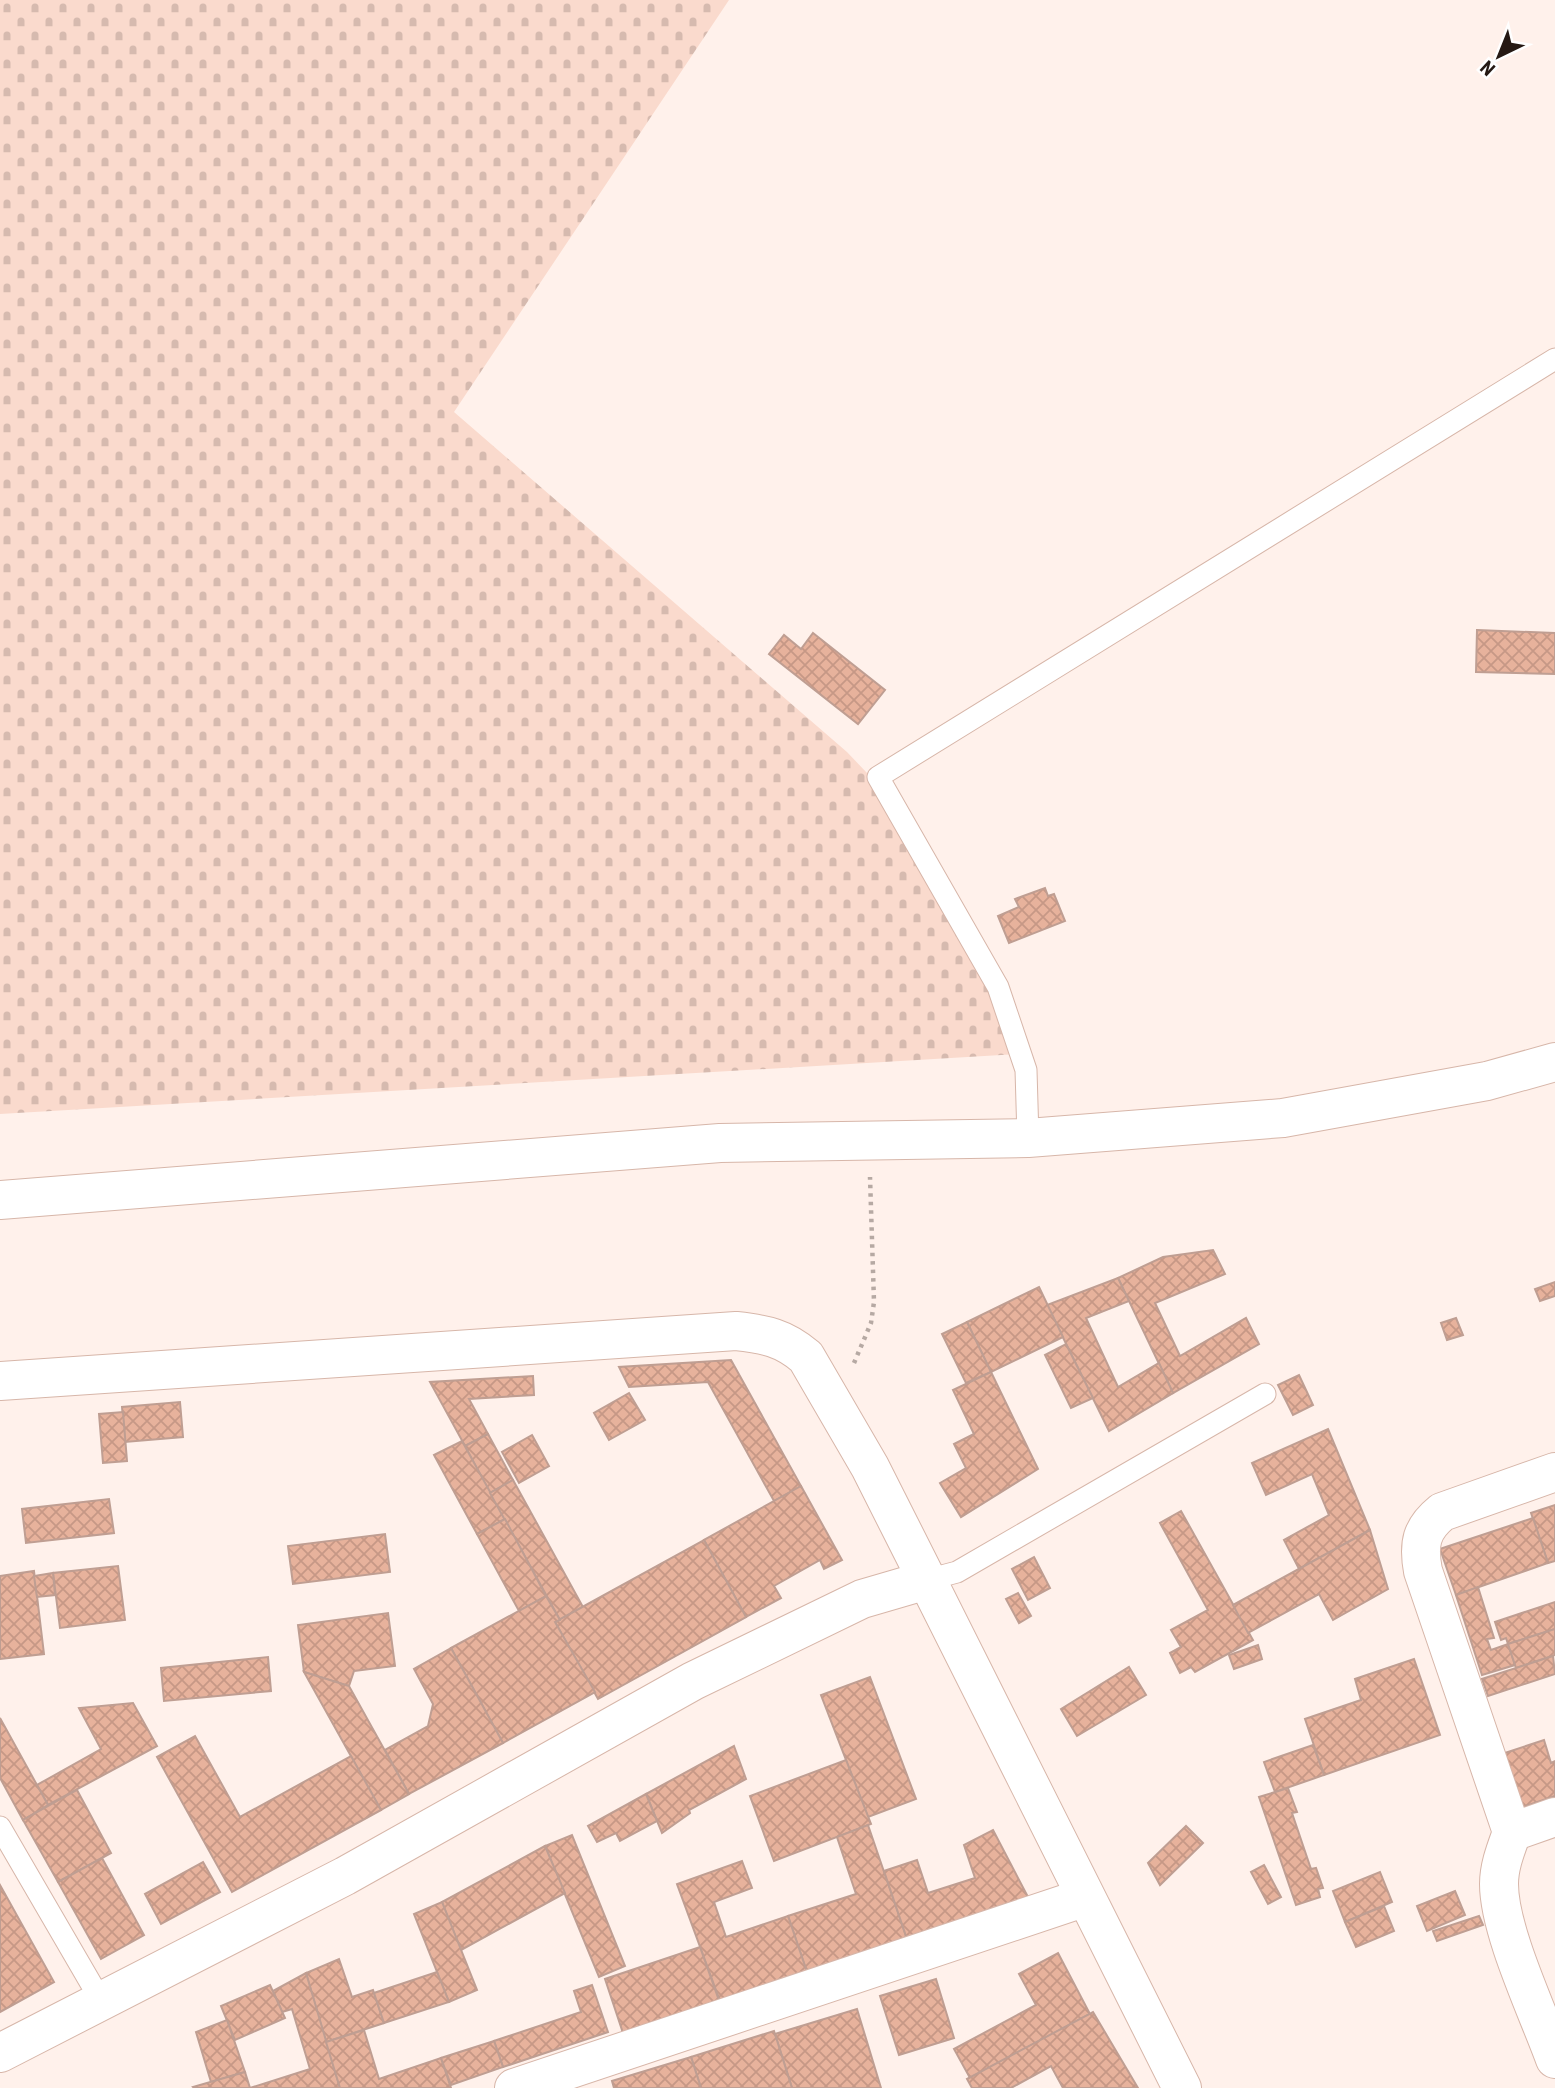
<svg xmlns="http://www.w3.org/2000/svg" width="1555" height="2088" viewBox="0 0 1555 2088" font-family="'Roboto Condensed',sans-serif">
<defs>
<pattern id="cemetery-stones" width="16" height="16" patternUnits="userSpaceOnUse" patternTransform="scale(1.75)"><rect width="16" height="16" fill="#fadacd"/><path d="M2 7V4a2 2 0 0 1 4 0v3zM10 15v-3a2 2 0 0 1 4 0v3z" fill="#d6baaf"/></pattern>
<pattern id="building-cross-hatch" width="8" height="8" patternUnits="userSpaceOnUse" patternTransform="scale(1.75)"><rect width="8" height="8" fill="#e7b29c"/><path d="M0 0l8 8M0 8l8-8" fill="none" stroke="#c69886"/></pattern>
</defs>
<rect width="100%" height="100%" fill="#fff1eb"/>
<!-- cemetery -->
<polygon fill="url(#cemetery-stones)" points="0,0 729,0 454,412 847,752 907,815 1020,1054 0,1114"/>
<!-- building -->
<g fill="url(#building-cross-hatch)" stroke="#bf9e92" stroke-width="2">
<polygon points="1477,630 1555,633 1555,674 1476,672"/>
<polygon points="813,633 885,690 858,724 769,654 784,635 801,649"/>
<polygon points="1045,888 1048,896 1054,894 1065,921 1009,943 998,916 1019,907 1015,899"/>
<polygon points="1213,1250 1225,1274 1155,1303 1180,1356 1246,1318 1259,1344 1173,1393 1118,1278 1163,1257"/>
<polygon points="1118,1278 1129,1301 1086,1318 1118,1387 1159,1363 1173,1393 1109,1431 1047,1305"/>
<polygon points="1555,1282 1555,1296 1540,1301 1535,1289"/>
<polygon points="1039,1287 1063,1337 991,1372 967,1322"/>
<polygon points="1456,1318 1463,1335 1447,1340 1441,1323"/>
<polygon points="967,1322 991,1372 966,1383 942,1334"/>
<polygon points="1066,1344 1093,1398 1071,1408 1045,1355"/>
<polygon points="731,1360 801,1486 774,1501 708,1382 629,1387 619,1367"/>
<polygon points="991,1372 1038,1469 961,1517 940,1483 966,1468 954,1444 974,1434 953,1390"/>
<polygon points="1299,1375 1313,1405 1293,1415 1278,1385"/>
<polygon points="533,1376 534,1395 469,1399 488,1434 465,1446 430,1382"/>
<polygon points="629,1393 645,1420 609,1440 594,1413"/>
<polygon points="180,1402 183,1437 125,1442 122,1407"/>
<polygon points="123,1412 127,1461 103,1463 99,1414"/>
<polygon points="1328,1429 1370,1530 1299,1569 1284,1540 1329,1515 1312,1474 1266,1495 1252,1463"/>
<polygon points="488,1434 513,1480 490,1493 465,1446"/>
<polygon points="532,1435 549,1466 519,1483 502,1452"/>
<polygon points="462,1441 505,1519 477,1534 434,1455"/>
<polygon points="513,1480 583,1607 560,1620 490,1493"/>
<polygon points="801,1486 842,1560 824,1569 820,1560 774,1586 781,1598 746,1617 704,1540"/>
<polygon points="109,1499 114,1533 26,1543 22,1509"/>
<polygon points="1555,1505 1555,1561 1548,1563 1531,1513"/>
<polygon points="1181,1511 1253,1640 1195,1672 1191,1667 1180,1673 1170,1653 1181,1647 1171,1630 1208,1610 1160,1523"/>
<polygon points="1533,1518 1548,1563 1456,1595 1440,1549"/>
<polygon points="505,1519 546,1596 519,1611 477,1534"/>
<polygon points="1370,1530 1388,1589 1333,1620 1319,1594 1248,1633 1233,1605"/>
<polygon points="385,1534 390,1572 293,1584 288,1546"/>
<polygon points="704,1540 746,1617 598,1699 555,1622"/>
<polygon points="1034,1557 1050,1588 1028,1600 1012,1569"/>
<polygon points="118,1566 125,1620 60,1628 53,1573"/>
<polygon points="34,1571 44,1654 0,1659 0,1576"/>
<polygon points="53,1573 55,1595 37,1597 34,1576"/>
<polygon points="1478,1587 1494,1638 1487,1639 1491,1650 1508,1644 1515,1665 1482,1675 1456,1595"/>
<polygon points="1018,1593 1031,1616 1019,1623 1006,1599"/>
<polygon points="546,1596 560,1620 555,1622 595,1692 503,1743 451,1648"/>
<polygon points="1555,1602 1555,1629 1508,1644 1506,1638 1501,1640 1495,1622"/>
<polygon points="388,1613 395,1666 354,1671 349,1686 304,1672 298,1625"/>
<polygon points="1555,1629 1555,1655 1516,1668 1508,1644"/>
<polygon points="1258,1645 1262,1659 1234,1669 1229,1655"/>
<polygon points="451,1648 503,1743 409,1794 385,1750 428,1726 433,1704 414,1669"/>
<polygon points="1553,1656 1555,1674 1488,1696 1482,1679"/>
<polygon points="268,1657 271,1691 164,1701 161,1668"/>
<polygon points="1414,1659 1440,1735 1324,1775 1305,1719 1361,1700 1355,1679"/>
<polygon points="1129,1667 1146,1695 1077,1736 1061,1709"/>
<polygon points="304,1672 349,1686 409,1794 381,1810"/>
<polygon points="870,1677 916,1799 868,1817 821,1695"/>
<polygon points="133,1703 157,1746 48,1805 37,1785 101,1749 79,1708"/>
<polygon points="0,1718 48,1805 23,1820 0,1778"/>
<polygon points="195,1736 240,1817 351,1756 381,1810 232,1892 157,1757"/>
<polygon points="1544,1740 1551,1763 1555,1761 1555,1796 1520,1808 1502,1754"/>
<polygon points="1313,1745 1324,1775 1275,1792 1264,1762"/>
<polygon points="734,1746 746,1779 689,1810 690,1813 662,1833 646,1794"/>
<polygon points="846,1760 871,1824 774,1861 750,1796"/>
<polygon points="1288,1788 1297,1812 1292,1813 1311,1869 1316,1868 1323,1888 1318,1889 1320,1897 1296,1905 1259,1797"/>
<polygon points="77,1790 111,1853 58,1882 23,1820"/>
<polygon points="646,1794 657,1821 620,1841 616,1833 597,1842 588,1826"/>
<polygon points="868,1825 907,1939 807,1972 788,1916 856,1894 837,1837"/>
<polygon points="1186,1826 1203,1843 1160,1885 1148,1863"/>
<polygon points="993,1830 1029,1899 907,1939 884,1871 917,1860 928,1893 975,1878 964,1845"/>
<polygon points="572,1835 625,1966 599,1977 545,1846"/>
<polygon points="545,1846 565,1893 461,1950 442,1902"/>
<polygon points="102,1858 144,1935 101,1959 58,1882"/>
<polygon points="742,1861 752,1888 714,1902 726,1937 788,1916 807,1972 720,2001 677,1884"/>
<polygon points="203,1862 220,1892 161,1924 145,1894"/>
<polygon points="1264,1865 1281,1897 1268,1904 1251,1872"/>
<polygon points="1380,1872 1392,1902 1345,1922 1333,1891"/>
<polygon points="0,1885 54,1982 0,2012"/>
<polygon points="1455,1891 1465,1915 1427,1931 1417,1906"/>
<polygon points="442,1902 477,1990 449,2002 414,1914"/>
<polygon points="1384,1906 1394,1931 1356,1947 1345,1922"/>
<polygon points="1479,1916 1483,1925 1437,1941 1433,1931"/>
<polygon points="700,1947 722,2009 626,2042 605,1979"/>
<polygon points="1058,1953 1090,2014 970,2078 954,2049 1036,2005 1019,1974"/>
<polygon points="339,1959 352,1997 373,1990 384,2023 326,2042 306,1973"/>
<polygon points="437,1972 449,2002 384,2023 374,1993"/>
<polygon points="306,1973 340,2088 250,2088 310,2069 292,2009 282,2012 273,1991"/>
<polygon points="936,1979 954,2038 899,2055 880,1996"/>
<polygon points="270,1985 285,2018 235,2040 221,2006"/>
<polygon points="592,1985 608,2032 503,2067 494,2041 581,2012 574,1991"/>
<polygon points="857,2009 881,2088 792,2088 775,2034"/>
<polygon points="1093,2012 1138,2088 1063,2088 1051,2066 1011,2088 972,2088 967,2079"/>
<polygon points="227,2020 245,2072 211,2082 196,2032"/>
<polygon points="364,2030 379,2079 441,2058 451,2088 340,2088 326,2042"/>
<polygon points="774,2031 792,2088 701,2088 691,2057"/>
<polygon points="494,2041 503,2067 451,2085 441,2058"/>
<polygon points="691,2057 701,2088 614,2088 612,2081"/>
<polygon points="245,2072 250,2088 194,2088 193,2087"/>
</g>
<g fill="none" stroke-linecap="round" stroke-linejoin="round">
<!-- lane casing -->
<g stroke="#d7b6a9" stroke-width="23">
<g id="lane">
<polyline points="1028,1138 1026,1070 998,987 878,777 1555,359"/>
<polyline points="927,1580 957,1572 1265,1394"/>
<polyline points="0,1827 100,1999"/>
</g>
</g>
<!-- street casing -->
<g stroke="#d7b6a9" stroke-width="40">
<g id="street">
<polyline points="0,1200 720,1143 1028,1138 1283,1118 1487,1081 1555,1062"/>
<path d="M0,1381l736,-50c29,3 48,7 70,26l64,110 57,113"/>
<path d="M1555,1472l-113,40c-21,17 -24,32 -19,59l89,261c-6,17 -13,34 -13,52 0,47 39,128 56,175"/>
<polyline points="1512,1832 1555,1817"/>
<polyline points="0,2053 345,1876 693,1681 862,1599 927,1580 1182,2088"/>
<polyline points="514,2088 1083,1898"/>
</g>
</g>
<!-- path -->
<polyline stroke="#b6a9a3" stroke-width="4.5" stroke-dasharray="3.5 5" stroke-linecap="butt" points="854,1363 871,1323 874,1302 870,1177"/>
<!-- lane -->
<use href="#lane" stroke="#fff" stroke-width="21"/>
<!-- street -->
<use href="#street" stroke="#fff" stroke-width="38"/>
</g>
<!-- north arrow -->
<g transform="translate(1499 56) rotate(223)" stroke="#ffffff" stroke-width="5" paint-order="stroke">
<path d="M0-5L12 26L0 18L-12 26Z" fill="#251914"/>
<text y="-10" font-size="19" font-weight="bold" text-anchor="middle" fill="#251914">N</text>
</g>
</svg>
